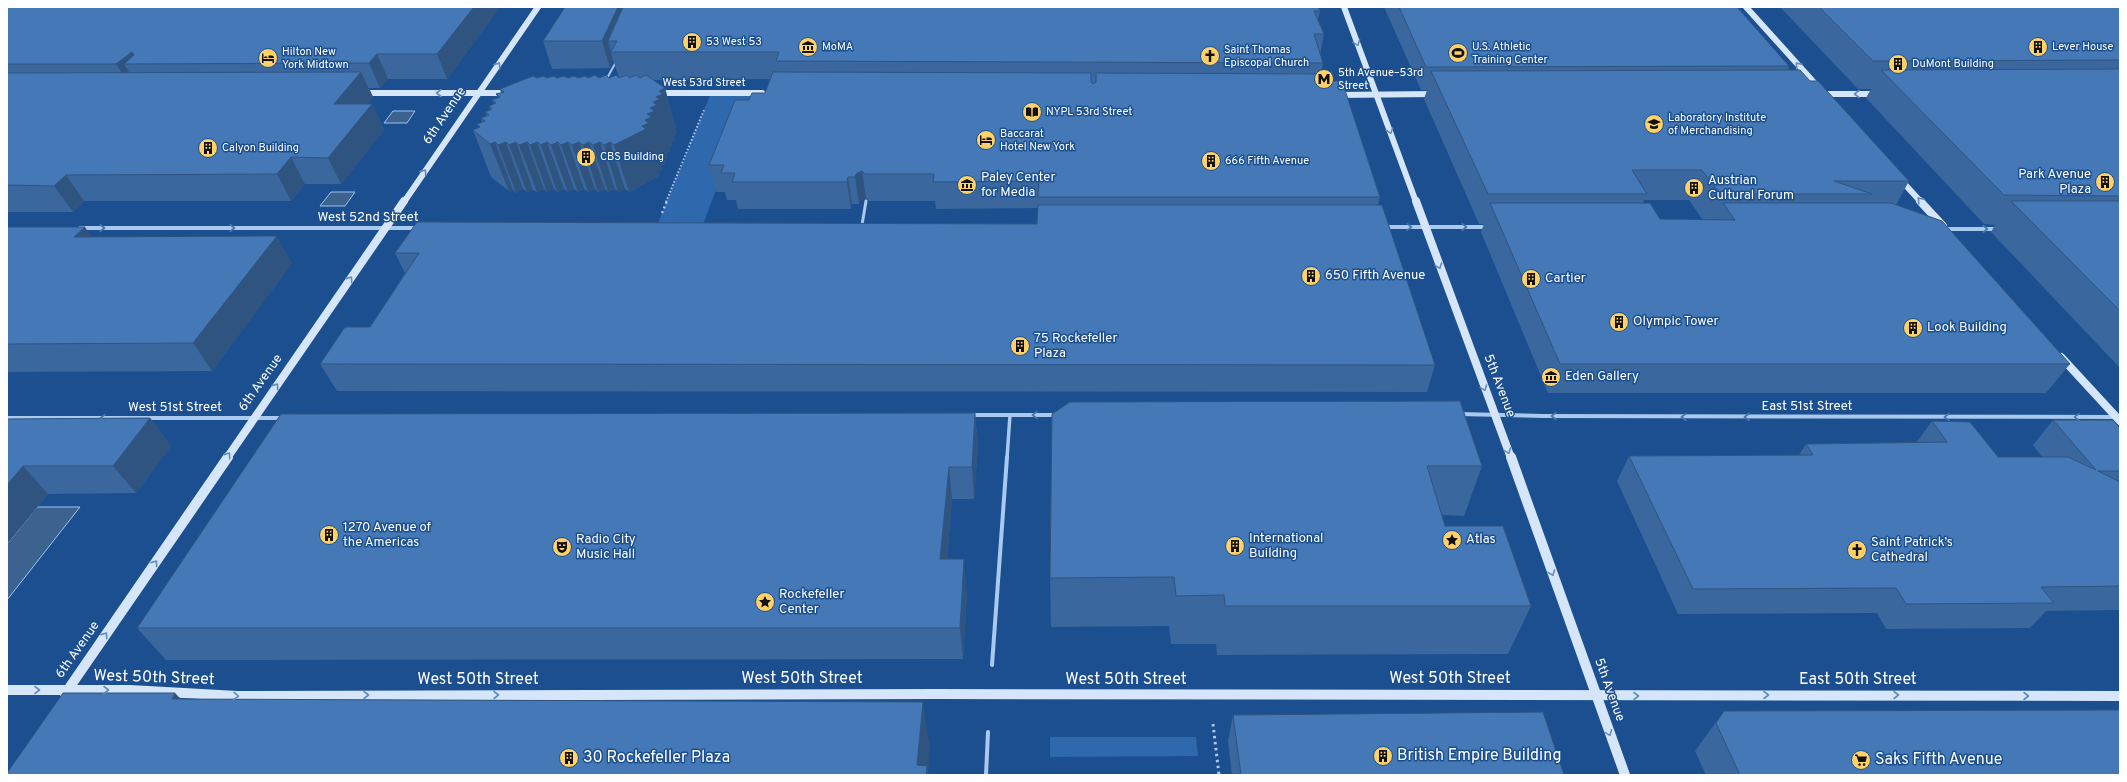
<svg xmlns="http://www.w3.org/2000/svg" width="2127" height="782" viewBox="0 0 2127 782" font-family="Overpass,sans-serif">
<rect width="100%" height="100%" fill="#1b4f8f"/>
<!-- green -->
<g fill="#2e69ad">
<polygon points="711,93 753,93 702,227 656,228"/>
<polygon points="1050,737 1196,737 1198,756 1050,757"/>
</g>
<!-- water -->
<g fill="#3c6290" stroke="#9cc4f0">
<polygon points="393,111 415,111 407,123 384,123"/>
<polygon points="331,192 355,192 345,206 320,206"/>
<polygon points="37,507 80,507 7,600 7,544"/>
</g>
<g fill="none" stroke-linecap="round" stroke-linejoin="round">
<!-- path-far2 -->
<polyline stroke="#a9c9ee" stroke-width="2" stroke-dasharray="1.5 2" stroke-linecap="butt" points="666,202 704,110"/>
<!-- path-far1 -->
<polyline stroke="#a9c9ee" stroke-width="2.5" stroke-dasharray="2 3" stroke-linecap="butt" points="662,213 667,201"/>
<!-- path -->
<polyline stroke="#a9c9ee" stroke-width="3" stroke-dasharray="2.5 3.5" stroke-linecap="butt" points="1213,724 1219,775"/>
<!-- service-far1 -->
<polyline stroke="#a9c9ee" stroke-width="2" points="606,80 616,62"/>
<!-- service -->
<polyline stroke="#a9c9ee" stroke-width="3" points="862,225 866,201"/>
<!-- pedestrian-far1 -->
<polyline stroke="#a9c9ee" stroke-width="3.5" points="1007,458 1010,415"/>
<!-- pedestrian -->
<g stroke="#a9c9ee" stroke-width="4">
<polyline points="992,665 1007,457"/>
<polyline points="986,775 988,732"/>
</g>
<!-- minor -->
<g stroke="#a9c9ee" stroke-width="4">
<polyline points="1384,227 1488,227"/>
<polyline points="80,228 418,228"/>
<polyline points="1944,229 1998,229"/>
<polyline points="1458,414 1542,416 2116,417"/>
<polyline points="970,415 1056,415"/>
<polyline points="7,418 284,418"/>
</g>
<!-- secondary-far2 -->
<g stroke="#d6e6fa" stroke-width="6">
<polyline points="1344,7 1416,202"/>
<polyline points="1746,7 1819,88"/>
<polyline points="360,93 510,93"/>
<polyline points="656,93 762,93"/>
<polyline points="1820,94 1878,94"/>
<polyline points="1336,95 1436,94"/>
<polyline points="1900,179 1921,202"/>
<polyline points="404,202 538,7"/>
</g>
<!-- secondary-far1 -->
<g stroke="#d6e6fa" stroke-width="8">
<polyline points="1416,201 1511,458"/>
<polyline points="1920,201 1943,226"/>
<polyline points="2061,357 2120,421"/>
<polyline points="227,458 404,201"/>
</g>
<!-- secondary -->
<g stroke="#d6e6fa" stroke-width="10">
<polyline points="1511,457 1625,775"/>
<polyline points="7,690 130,690 237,696 936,694 2120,696"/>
<polyline points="65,694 228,457"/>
</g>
</g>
<!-- wall -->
<g fill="#3a679d" fill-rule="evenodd">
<polygon points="7,7 500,7 447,79 388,79 380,88 369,88 373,97 367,104 372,104 384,130 341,184 305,184 291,201 84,201 73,212 7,212"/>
<path d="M1384,7h353l52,59 -1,4 22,11 99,100 -13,24 174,159 -24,29h-498l-67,-161 3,-8h-5l-55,-125 3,-9h-6zM1644,200h45l13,19h-42l-17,-16z"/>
<polygon points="1780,7 2120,7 2120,368 1991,232 1995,225 1984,224 1866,98 1871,89 1858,89"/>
<polygon points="1320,11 1318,20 1324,34 1320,55 1323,63 1321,74 1328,81 1380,197 1378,205 1435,365 1427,392 337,391 320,364 370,327 405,273 395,253 1037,224 1038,208 936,209 935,201 869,201 866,198 860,201 859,204 852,204 851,209 738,209 736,200 727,200 725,192 716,192 709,165 749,100 765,93 770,79 652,80 665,88 677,134 674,136 675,140 671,142 672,146 669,147 670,152 666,153 667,158 664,159 665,164 661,166 662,170 658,172 659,176 629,192 625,189 618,192 615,189 608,192 605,189 598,192 595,189 588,192 584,189 578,192 574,189 568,192 564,189 557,192 554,189 547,192 544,189 537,192 533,190 527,192 523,189 516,193 513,190 509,191 491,177 473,130 479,128 477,124 482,122 481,118 486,116 485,112 490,110 489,106 494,104 492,100 498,98 496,94 501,93 500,89 537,78 609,78 619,77 613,60 610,68 552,69 543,41"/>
<polygon points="7,227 92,237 292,263 212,371 7,372"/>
<polygon points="975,413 978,446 974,499 952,499 947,559 967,592 963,659 166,660 137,628"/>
<polygon points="1052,414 1482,466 1464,516 1442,515 1445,526 1531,606 1508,654 1217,655 1216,644 1171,644 1169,626 1051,627 1050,578"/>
<polygon points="150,418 171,446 136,493 48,494 7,544 7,419"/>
<polygon points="2053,420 2120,428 2120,610 2046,611 2030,628 1886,629 1877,613 1678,614 1617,481 1629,456 1799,455 1806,444 1916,443 1932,421 1998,457 2042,457 2033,445"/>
<polygon points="1724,711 2120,775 1706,775 1695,751"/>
<polygon points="1233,715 1564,775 1232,775 1228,741"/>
</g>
<!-- shaded-wall -->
<g fill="#305480">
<polygon points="474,7 500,7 447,79 437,54"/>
<polygon points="618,7 637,7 608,41 613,60 610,68 602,41"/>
<polygon points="132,52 139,64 124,64 137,85 132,89 116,64"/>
<polygon points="377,54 388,79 380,88 369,63"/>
<polygon points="361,72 373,97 346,130 334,104"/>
<polygon points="665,88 677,134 674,136 675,140 671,142 672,146 669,147 670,152 666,153 667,158 664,159 665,164 661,166 662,170 658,172 659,176 629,192 614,145 642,126 659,91"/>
<polygon points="372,104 384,130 341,184 328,158"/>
<polygon points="495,142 513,190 509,191 490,144"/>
<polygon points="506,142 523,189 516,193 498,145"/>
<polygon points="516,142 533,190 527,192 509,145"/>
<polygon points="527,142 544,189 537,192 519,145"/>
<polygon points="537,142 554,189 547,192 530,145"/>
<polygon points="547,142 564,189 557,192 541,145"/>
<polygon points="558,142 574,189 568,192 551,145"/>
<polygon points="568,142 584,189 578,192 561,145"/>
<polygon points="579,142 595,189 588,192 572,145"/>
<polygon points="589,142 605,189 598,192 583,145"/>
<polygon points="600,142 615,189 608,192 593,145"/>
<polygon points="610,142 625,189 618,192 604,145"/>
<polygon points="291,157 305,184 291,201 277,174"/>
<polygon points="862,171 866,198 860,201 859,204 855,177 856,174"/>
<polygon points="66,175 84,201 73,212 54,186"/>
<polygon points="848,177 852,204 851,209 847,182"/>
<polygon points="85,227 103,254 74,237"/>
<polygon points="277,236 292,263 212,371 193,343"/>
<polygon points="975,413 978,446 974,499 972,467"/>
<polygon points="150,418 171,446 136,493 113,466"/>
<polygon points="23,466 48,494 7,544 7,485"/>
<polygon points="949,467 952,499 944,592 940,559"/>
<polygon points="964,559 967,592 963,659 960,628"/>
<polygon points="175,693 220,740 172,699"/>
<polygon points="923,702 930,748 928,771 929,775 918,775 917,765"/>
</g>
<!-- building -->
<g fill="#4478b7" stroke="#305480">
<polygon points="7,7 474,7 437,54 377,54 369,63 124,64 134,55 132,52 116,64 7,64"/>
<polygon points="565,7 618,7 602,41 543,41"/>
<polygon points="623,7 1318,7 1320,11 1314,11 1324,34 1314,34 1323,63 776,61 779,52 611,52 617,41 608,41"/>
<polygon points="1399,7 1737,7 1789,66 1426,67"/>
<polygon points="1819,7 2120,7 2120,60 1873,61"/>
<polygon points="2120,69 2120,196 2004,195 1881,70"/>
<polygon points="1800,70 1810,81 1818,81 1909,181 1834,181 1872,194 1720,194 1702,170 1632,170 1647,194 1488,194 1431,71"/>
<polygon points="361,72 334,104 372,104 328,158 291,157 277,174 66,175 54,186 7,185 7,73"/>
<polygon points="773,72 1091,73 1091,82 1093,84 1096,82 1096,73 1325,74 1328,81 1342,81 1380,197 1038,197 1039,181 933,182 934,174 865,174 862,171 856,174 855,177 848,177 847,182 732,182 735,173 721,173 724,165 709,165 735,100 749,100 752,93 765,93"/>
<polygon points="595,75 599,78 606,75 609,78 616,75 619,78 626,75 630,78 636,75 640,78 646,75 665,88 659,91 663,94 656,97 660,99 653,102 657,105 650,108 655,111 647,114 652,117 645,120 649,123 642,126 646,129 614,145 610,142 604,145 600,142 593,145 589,142 583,145 579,142 572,145 568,142 561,145 558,142 551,145 547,142 541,145 537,142 530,145 527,142 519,145 516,142 509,145 506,142 498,145 495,142 490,144 473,130 480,127 477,124 485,121 481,118 489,115 485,112 492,109 489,106 496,103 492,100 500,97 496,94 504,92 500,89 533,76 537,78 543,76 547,78 554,76 557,78 564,76 568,78 574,76 578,78 585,76 588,78"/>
<polygon points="2011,201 2120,201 2120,311"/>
<polygon points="1490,203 1650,203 1660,219 1735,220 1723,203 1891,203 1942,221 2070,364 1560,364"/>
<polygon points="1038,205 1382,205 1435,365 320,364 345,327 370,327 419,253 395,253 417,222 1037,224"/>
<polygon points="7,227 85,227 74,237 277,236 193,343 7,344"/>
<polygon points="1460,401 1482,466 1427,466 1445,526 1503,526 1531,606 1225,606 1224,595 1176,596 1174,577 1050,578 1052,414 1070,402"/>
<polygon points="975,413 972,467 949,467 940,559 964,559 960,628 137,628 281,414"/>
<polygon points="150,418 113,466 23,466 7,485 7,419"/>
<polygon points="2053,420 2113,420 2120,428 2120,471 2098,471 2120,482 2120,586 2041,587 2054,603 1906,604 1896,588 1693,589 1629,456 1813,455 1806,444 1947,442 1932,421 1970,422 1998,457 2068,457 2096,470"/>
<polygon points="63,693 175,693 172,699 923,702 917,765 927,766 926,775 7,775 7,773"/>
<polygon points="2120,710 2120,775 1740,775 1716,723 1724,711"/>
<polygon points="1543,712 1564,775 1241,775 1233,715"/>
</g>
<!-- one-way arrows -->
<defs><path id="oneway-chevron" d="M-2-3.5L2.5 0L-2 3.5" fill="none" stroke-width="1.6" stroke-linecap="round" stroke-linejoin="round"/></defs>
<g stroke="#668bba">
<use href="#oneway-chevron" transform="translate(1357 43) rotate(69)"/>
<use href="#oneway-chevron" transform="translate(498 65) rotate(-55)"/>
<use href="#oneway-chevron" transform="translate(1798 65) rotate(-132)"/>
<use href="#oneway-chevron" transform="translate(439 93) rotate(180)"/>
<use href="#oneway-chevron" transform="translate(1857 94) rotate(180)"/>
<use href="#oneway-chevron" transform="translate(1390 131) rotate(71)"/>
<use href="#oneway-chevron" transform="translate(424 172) rotate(-55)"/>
<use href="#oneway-chevron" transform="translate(1920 200) rotate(-132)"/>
<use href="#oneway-chevron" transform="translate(1439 266) rotate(70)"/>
<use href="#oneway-chevron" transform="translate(350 279) rotate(-55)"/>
<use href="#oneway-chevron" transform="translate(276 386) rotate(-55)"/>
<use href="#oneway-chevron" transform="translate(1484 388) rotate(70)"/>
<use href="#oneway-chevron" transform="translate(1508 451) rotate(70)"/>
<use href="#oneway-chevron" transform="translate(228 455) rotate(-55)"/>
<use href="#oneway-chevron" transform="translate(155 563) rotate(-55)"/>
<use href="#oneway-chevron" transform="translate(1552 573) rotate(70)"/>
<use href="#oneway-chevron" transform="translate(105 635) rotate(-55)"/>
<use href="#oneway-chevron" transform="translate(37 690)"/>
<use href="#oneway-chevron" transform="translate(106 690)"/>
<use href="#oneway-chevron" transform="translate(366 695)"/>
<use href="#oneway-chevron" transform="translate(496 695)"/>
<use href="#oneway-chevron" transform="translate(1766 695)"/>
<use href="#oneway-chevron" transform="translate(1896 695)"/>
<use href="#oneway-chevron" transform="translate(236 696) rotate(2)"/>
<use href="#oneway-chevron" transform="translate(1636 696)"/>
<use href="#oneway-chevron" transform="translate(2026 696)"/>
<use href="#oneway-chevron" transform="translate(1609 733) rotate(69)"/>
</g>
<g stroke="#4674ac">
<use href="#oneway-chevron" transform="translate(1409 227) rotate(1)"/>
<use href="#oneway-chevron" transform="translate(1464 227)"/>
<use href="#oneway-chevron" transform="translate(102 228)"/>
<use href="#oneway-chevron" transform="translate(232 228)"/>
<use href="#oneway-chevron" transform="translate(1985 229)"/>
<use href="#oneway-chevron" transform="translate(1035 415) rotate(-180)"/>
<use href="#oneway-chevron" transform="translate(1554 416) rotate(-180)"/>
<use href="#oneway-chevron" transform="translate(1684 417) rotate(-180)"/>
<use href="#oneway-chevron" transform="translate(1747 417) rotate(-180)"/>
<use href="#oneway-chevron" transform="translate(1947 417) rotate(-180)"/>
<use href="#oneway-chevron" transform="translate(2077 417) rotate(-179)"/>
<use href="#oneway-chevron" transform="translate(103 418) rotate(180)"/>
</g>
<!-- icons -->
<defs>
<g id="building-disc" transform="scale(1)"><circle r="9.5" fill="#ffd166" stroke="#1b4f8f"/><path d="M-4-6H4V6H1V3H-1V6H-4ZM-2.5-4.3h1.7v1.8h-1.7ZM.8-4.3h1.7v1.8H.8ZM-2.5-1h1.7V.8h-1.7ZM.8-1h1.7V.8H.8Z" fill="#111"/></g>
<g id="museum-disc" transform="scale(1)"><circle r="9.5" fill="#ffd166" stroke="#1b4f8f"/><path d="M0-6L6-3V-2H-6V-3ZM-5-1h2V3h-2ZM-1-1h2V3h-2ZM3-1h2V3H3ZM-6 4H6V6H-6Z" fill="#111"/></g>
<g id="stadium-disc" transform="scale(1)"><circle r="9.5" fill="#ffd166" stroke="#1b4f8f"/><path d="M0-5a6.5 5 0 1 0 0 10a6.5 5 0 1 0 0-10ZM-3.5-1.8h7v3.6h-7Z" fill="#111"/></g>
<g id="church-disc" transform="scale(1)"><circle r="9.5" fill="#ffd166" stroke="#1b4f8f"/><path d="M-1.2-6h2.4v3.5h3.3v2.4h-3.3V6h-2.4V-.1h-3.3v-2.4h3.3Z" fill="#111"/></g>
<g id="hotel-disc" transform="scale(1)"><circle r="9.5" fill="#ffd166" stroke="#1b4f8f"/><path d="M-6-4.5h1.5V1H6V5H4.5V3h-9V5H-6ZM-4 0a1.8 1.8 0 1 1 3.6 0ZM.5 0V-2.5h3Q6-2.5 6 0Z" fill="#111"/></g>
<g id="metro-disc" transform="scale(1)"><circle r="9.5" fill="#ffd166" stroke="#1b4f8f"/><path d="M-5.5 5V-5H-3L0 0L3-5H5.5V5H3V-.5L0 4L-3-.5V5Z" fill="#111"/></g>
<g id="library-disc" transform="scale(1)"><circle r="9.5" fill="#ffd166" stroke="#1b4f8f"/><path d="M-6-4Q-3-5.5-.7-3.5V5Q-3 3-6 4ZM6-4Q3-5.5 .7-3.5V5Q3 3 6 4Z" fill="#111"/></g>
<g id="school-disc" transform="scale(1)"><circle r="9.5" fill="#ffd166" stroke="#1b4f8f"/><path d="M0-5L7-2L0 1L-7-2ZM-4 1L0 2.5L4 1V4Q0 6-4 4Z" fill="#111"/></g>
<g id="sight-disc" transform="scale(1)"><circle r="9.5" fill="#ffd166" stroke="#1b4f8f"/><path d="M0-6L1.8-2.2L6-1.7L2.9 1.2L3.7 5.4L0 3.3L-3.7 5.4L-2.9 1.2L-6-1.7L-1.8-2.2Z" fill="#111"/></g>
<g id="theatre-disc" transform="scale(1)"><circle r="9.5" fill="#ffd166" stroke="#1b4f8f"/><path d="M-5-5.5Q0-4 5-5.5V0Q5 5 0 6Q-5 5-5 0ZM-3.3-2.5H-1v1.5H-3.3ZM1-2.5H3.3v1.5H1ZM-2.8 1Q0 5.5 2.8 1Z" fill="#111"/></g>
<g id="supermarket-disc" transform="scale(1)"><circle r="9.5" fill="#ffd166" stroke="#1b4f8f"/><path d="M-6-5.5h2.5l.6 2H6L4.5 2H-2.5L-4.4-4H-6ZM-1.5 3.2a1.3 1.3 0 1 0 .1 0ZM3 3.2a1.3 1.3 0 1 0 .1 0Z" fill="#111"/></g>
</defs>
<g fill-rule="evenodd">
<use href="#building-disc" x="692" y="42"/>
<use href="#museum-disc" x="808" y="47"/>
<use href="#building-disc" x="2038" y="47"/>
<use href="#stadium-disc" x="1458" y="53"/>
<use href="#church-disc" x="1210" y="56"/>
<use href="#hotel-disc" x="268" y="58"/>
<use href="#building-disc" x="1898" y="64"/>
<use href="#metro-disc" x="1324" y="79"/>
<use href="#library-disc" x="1032" y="112"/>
<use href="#school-disc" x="1654" y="124"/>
<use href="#hotel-disc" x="986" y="140"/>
<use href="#building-disc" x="208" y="148"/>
<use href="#building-disc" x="586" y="157"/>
<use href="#building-disc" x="1211" y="161"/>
<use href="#building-disc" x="2105" y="182"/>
<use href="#museum-disc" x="967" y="185"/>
<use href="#building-disc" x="1694" y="188"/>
<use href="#building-disc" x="1311" y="276"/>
<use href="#building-disc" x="1531" y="279"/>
<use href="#building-disc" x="1619" y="322"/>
<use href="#building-disc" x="1913" y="328"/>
<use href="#building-disc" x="1020" y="346"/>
<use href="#museum-disc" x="1551" y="377"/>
<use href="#building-disc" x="329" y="535"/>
<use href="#sight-disc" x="1452" y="540"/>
<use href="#building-disc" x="1235" y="546"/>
<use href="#theatre-disc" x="562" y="547"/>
<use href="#church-disc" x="1857" y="550"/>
<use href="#sight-disc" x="765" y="602"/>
<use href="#building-disc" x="1383" y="756"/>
<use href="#building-disc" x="569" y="758"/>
<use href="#supermarket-disc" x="1861" y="760"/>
</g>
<g text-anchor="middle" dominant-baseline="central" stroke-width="3" stroke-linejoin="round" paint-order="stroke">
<!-- far-poi labels -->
<g font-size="11" fill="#fff" stroke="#1b4f8f" text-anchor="start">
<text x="706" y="42">53 West 53</text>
<text x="822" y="47">MoMA</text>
<text x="1472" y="47">U.S. Athletic<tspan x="1472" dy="13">Training Center</tspan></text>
<text x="2052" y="47">Lever House</text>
<text x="1224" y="50">Saint Thomas<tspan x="1224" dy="13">Episcopal Church</tspan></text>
<text x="282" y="52">Hilton New<tspan x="282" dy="13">York Midtown</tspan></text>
<text x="1912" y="64">DuMont Building</text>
<text x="1338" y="73">5th Avenue–53rd<tspan x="1338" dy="13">Street</tspan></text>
<text x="1046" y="112">NYPL 53rd Street</text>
<text x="1668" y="118">Laboratory Institute<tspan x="1668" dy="13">of Merchandising</tspan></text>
<text x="1000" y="134">Baccarat<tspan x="1000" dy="13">Hotel New York</tspan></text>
<text x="222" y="148">Calyon Building</text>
<text x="600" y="157">CBS Building</text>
<text x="1225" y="161">666 Fifth Avenue</text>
</g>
<!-- far-street labels -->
<g font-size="11" fill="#fff" stroke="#1b4f8f">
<text x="704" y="83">West 53rd Street</text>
</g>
<!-- street labels -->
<g font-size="13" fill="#fff" stroke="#1b4f8f">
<text transform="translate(445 116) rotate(-56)">6th Avenue</text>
<text x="368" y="218">West 52nd Street</text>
<text transform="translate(261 383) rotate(-55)">6th Avenue</text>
<text transform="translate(1499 386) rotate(69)">5th Avenue</text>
<text x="1807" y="407">East 51st Street</text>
<text x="175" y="408">West 51st Street</text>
<text transform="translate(78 650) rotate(-55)">6th Avenue</text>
<text transform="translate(1609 690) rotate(70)">5th Avenue</text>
</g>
<!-- poi labels -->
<g font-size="13" fill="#fff" stroke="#1b4f8f" text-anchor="start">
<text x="2091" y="175" text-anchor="end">Park Avenue<tspan x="2091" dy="15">Plaza</tspan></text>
<text x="981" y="178">Paley Center<tspan x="981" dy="15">for Media</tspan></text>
<text x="1708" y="181">Austrian<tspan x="1708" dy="15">Cultural Forum</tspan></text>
<text x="1325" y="276">650 Fifth Avenue</text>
<text x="1545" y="279">Cartier</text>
<text x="1633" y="322">Olympic Tower</text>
<text x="1927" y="328">Look Building</text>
<text x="1034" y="339">75 Rockefeller<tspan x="1034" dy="15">Plaza</tspan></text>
<text x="1565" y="377">Eden Gallery</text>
<text x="343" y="528">1270 Avenue of<tspan x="343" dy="15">the Americas</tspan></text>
<text x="1249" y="539">International<tspan x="1249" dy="15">Building</tspan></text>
<text x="576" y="540">Radio City<tspan x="576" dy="15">Music Hall</tspan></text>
<text x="1466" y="540">Atlas</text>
<text x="1871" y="543">Saint Patrick’s<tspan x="1871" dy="15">Cathedral</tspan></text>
<text x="779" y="595">Rockefeller<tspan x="779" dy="15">Center</tspan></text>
</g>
<!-- near-street labels -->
<g font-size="16" fill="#fff" stroke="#1b4f8f">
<text transform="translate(154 678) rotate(2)">West 50th Street</text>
<text x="802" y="679">West 50th Street</text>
<text x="1450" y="679">West 50th Street</text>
<text x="478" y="680">West 50th Street</text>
<text x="1126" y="680">West 50th Street</text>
<text x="1858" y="680">East 50th Street</text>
</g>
<!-- near-poi labels -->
<g font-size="16" fill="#fff" stroke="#1b4f8f" text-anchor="start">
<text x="1397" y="756">British Empire Building</text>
<text x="583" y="758">30 Rockefeller Plaza</text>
<text x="1875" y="760">Saks Fifth Avenue</text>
</g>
</g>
<!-- border -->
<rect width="2127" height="782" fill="none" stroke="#ffffff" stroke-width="16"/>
</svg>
